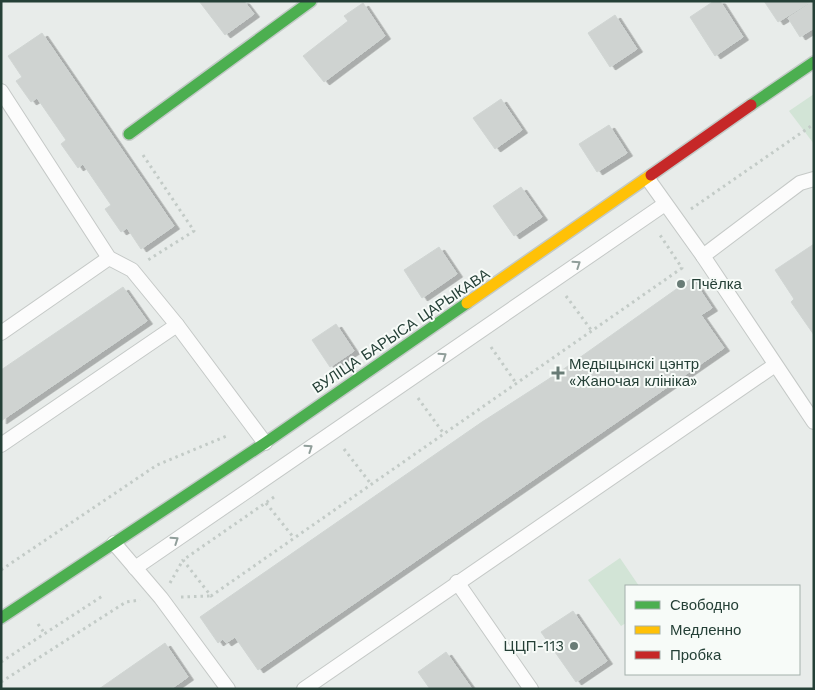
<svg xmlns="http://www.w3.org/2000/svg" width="815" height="690" viewBox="0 0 815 690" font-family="'Work Sans',sans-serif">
<defs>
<filter id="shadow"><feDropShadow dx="5.5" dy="3" stdDeviation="0" flood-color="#0004"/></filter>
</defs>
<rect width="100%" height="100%" fill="#e8ecea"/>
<!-- green -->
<g fill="#d2e4d6">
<polygon points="814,94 814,144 789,111"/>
<polygon points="620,558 639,586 626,586 626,623 621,626 588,580"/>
</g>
<!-- building -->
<g fill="#cfd3d1" stroke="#d0d5d3" filter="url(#shadow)">
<polygon points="199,1 244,1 254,14 225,35"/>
<polygon points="714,1 720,1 743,37 715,56 690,17"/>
<polygon points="764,1 812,1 778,22"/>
<polygon points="814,1 814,28 800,37 788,18"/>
<polygon points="363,3 385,36 324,82 303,56 348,21 344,16"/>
<polygon points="615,15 637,49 610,67 588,33"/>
<polygon points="42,33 174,226 141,249 127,228 121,232 105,209 111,205 83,164 78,168 61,144 66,140 37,98 31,102 16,81 22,77 8,56"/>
<polygon points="501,99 522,130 495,149 473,118"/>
<polygon points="609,125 627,153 597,172 579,144"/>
<polygon points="521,187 542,217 514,236 493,206"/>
<polygon points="814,244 814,335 791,302 794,299 775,270"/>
<polygon points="439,247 457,274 422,298 404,270"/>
<polygon points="692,278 712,308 701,315 724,348 258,670 235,637 226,643 223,639 218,643 200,617 482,422 558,373"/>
<polygon points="123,287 147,321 1,421 1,370"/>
<polygon points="336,324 354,351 330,367 312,340"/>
<polygon points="573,611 607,661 576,682 541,632"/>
<polygon points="165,643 188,677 171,689 99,689"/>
<polygon points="446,652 472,689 430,689 418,672"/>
</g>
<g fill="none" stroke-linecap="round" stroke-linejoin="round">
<!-- lane casing -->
<g stroke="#c5c9c7" stroke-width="16">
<g id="lane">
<polyline points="1,91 109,258 132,270 177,325 265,443"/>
<polyline points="648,179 703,256 814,422"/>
<polyline points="703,256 800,183 814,179"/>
<polyline points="1,333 109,258"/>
<polyline points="1,445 177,325"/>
<polyline points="114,543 161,598 228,689"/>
<polyline points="135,568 665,204"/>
<polyline points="457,582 531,689"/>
<polyline points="304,689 775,365"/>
</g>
</g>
<!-- fast casing -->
<g stroke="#c3cac7" stroke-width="14">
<g id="fast">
<polyline points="751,105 814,62"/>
<polyline points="129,134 311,1"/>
<polyline points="1,618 265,443 467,303"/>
</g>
</g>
<!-- slow casing -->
<g stroke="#c3cac7" stroke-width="14">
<polyline id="slow" points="467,303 651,175"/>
</g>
<!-- jam casing -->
<g stroke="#c3cac7" stroke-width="14">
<polyline id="jam" points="651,175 751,105"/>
</g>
<!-- path -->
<g stroke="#c3cbc7" stroke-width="3" stroke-dasharray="2.5 4" stroke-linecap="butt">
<polyline points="143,155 194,231 148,260"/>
<polyline points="691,209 814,124"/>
<polyline points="566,296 592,331"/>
<polyline points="491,347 516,383"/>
<polyline points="418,398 444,434"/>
<polyline points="344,449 371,484"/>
<polyline points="274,497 183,560 211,596 682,268 658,232"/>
<polyline points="266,503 294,538"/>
<polyline points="1,570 157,465 229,435"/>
<polyline points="170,583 183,560"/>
<polyline points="181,597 210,596"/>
<polyline points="38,624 45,634"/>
<polyline points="1,662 104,595"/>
<polyline points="1,682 126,602 140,600"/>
</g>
<!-- lane -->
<use href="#lane" stroke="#fcfcfc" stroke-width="14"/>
<!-- fast -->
<use href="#fast" stroke="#4caf50" stroke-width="11"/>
<!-- slow -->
<use href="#slow" stroke="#ffc107" stroke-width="11"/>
<!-- jam -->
<use href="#jam" stroke="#c62828" stroke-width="11"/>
</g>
<!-- one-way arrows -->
<defs><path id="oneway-chevron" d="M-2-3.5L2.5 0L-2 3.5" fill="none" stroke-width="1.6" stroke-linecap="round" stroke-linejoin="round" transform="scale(1.25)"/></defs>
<g stroke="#909e9a">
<use href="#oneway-chevron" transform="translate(577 264) rotate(-34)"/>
<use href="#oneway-chevron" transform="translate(443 356) rotate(-34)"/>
<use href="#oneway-chevron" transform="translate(309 448) rotate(-34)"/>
<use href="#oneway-chevron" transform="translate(175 540) rotate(-34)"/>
</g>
<!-- markers -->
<g fill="#697c76" stroke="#f7fbf8" stroke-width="2">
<circle cx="681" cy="284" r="5"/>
<path d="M555.5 365.5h5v5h5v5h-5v5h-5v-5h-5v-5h5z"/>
<circle cx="574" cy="646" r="5"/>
</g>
<g text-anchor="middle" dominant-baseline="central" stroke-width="4" stroke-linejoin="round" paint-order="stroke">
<!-- poi labels -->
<g font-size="15" fill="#254037" stroke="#f7fbf8" text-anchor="start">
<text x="691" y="284">Пчёлка</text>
<text x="569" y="364">Медыцынскі цэнтр<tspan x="569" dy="17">«Жаночая клініка»</tspan></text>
<text x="564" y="646" text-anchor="end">ЦЦП-113</text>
</g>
<!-- street labels -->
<g font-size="15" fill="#254037" stroke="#f7fbf8">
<text transform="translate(401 331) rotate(-34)">ВУЛІЦА БАРЫСА ЦАРЫКАВА</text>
</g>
</g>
<!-- border -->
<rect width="815" height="690" fill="none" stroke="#254037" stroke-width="5"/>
<!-- legend -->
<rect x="625" y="585" width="175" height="90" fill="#f7fbf8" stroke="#a3b0ab"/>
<rect x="635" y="601" width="25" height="8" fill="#4caf50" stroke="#a3b0ab"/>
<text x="670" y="610" font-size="15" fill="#254037">Свободно</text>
<rect x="635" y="626" width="25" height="8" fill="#ffc107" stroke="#a3b0ab"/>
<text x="670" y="635" font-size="15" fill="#254037">Медленно</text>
<rect x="635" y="651" width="25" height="8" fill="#c62828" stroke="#a3b0ab"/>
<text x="670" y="660" font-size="15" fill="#254037">Пробка</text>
</svg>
